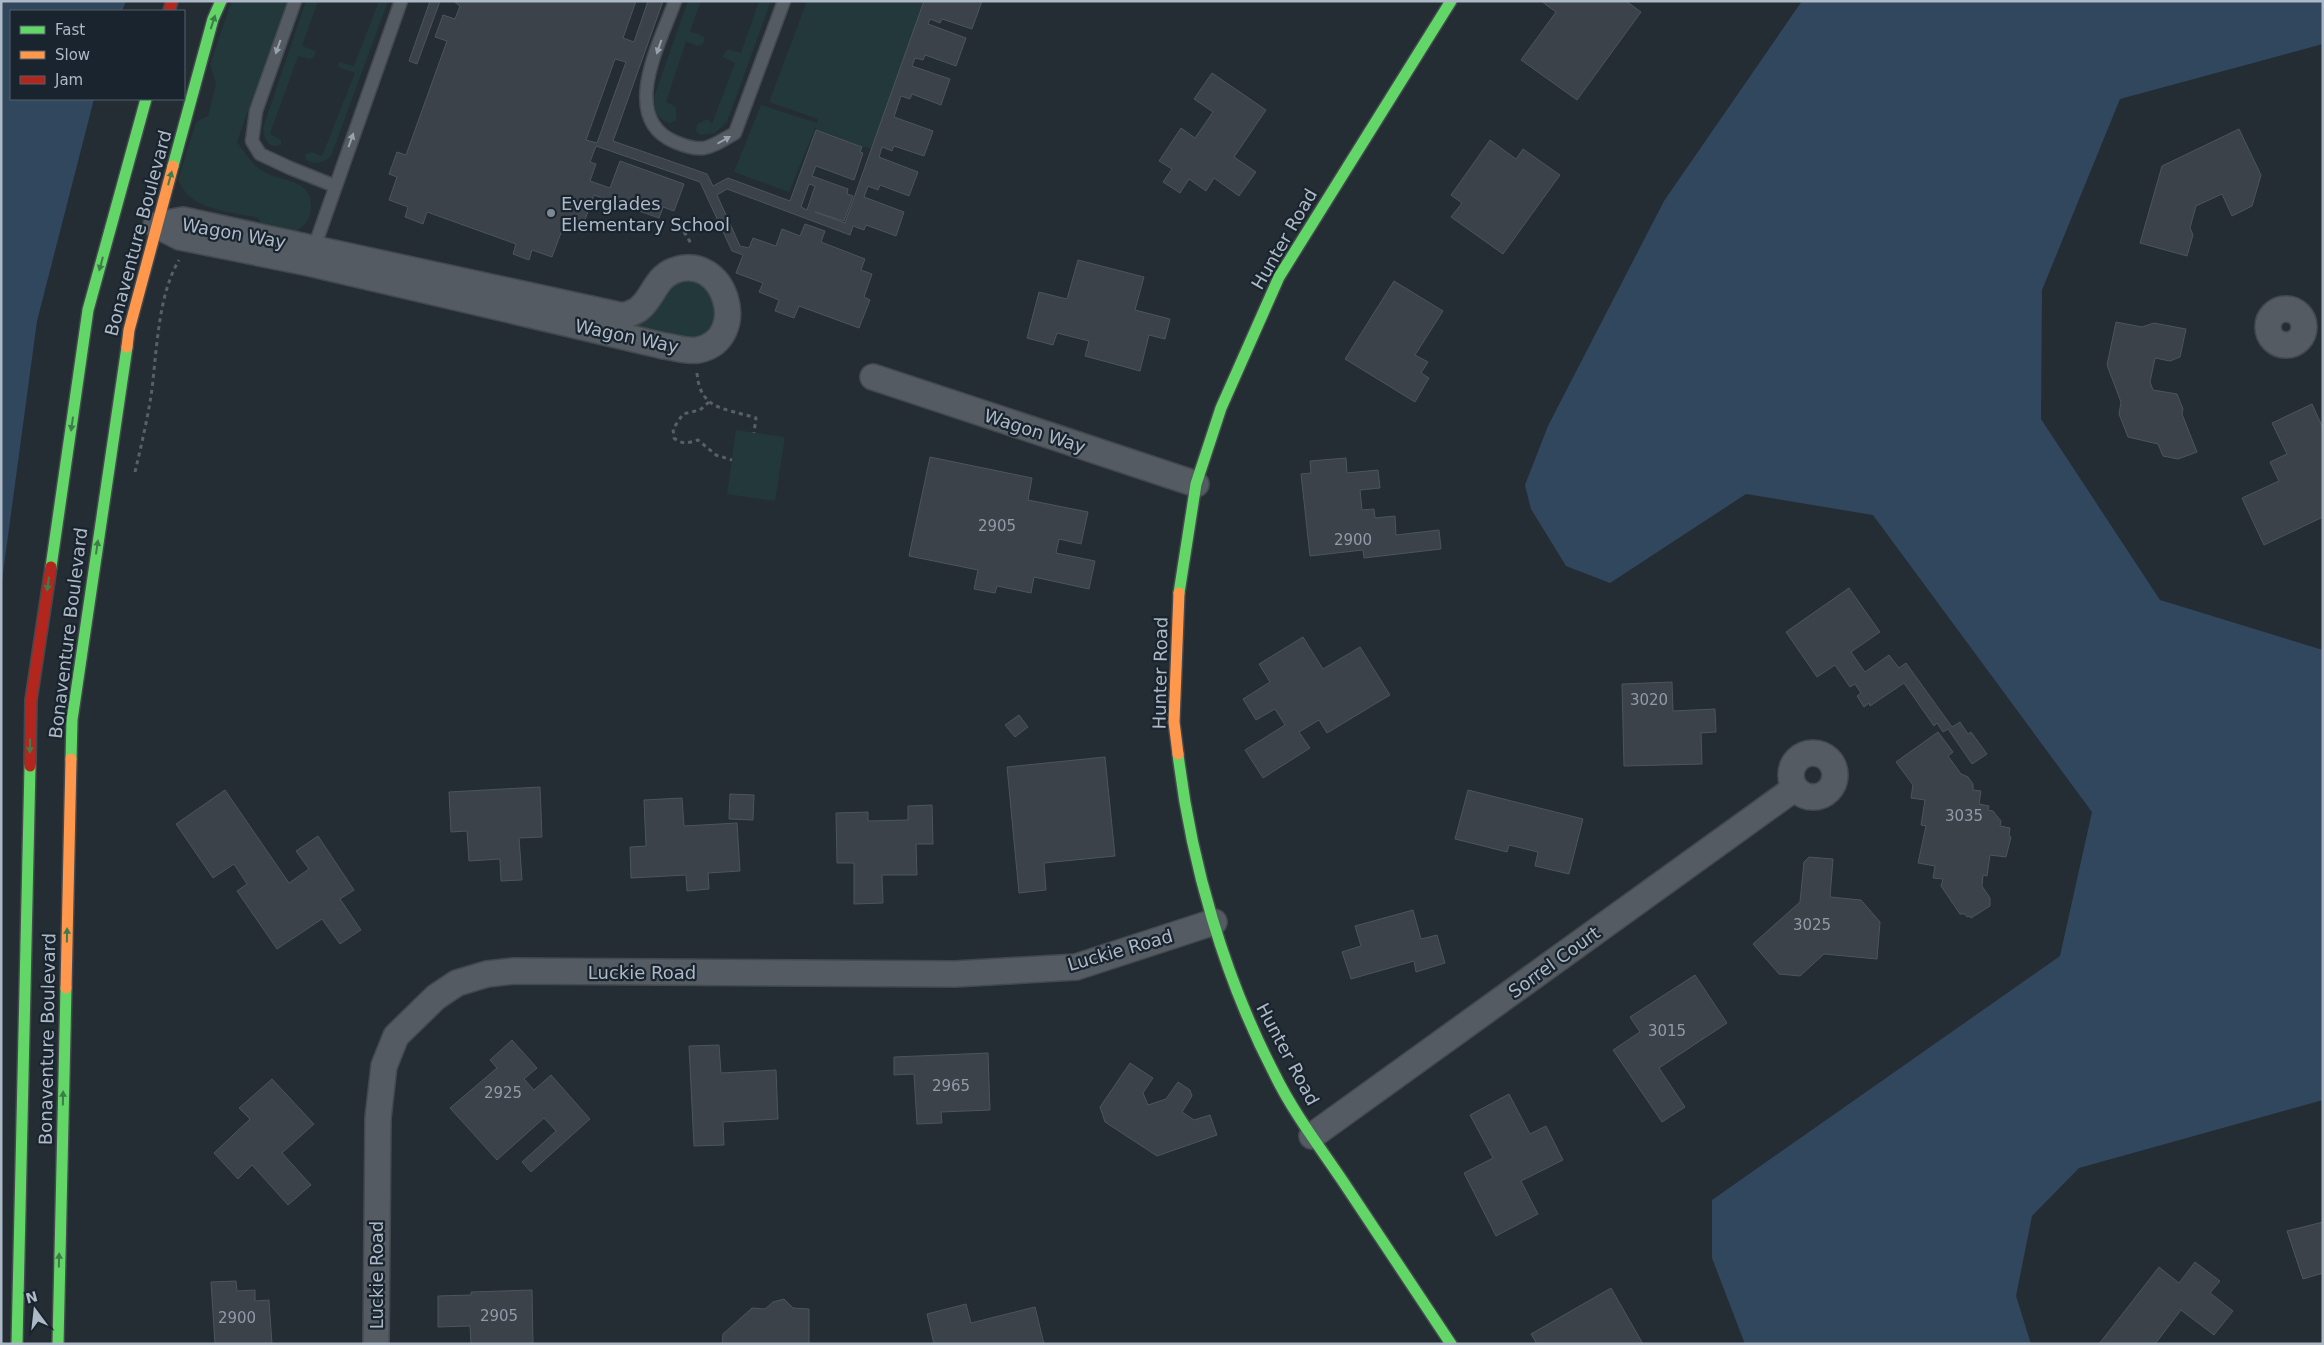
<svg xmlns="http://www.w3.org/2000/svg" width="2324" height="1345" viewBox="0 0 2324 1345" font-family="'DejaVu Sans',sans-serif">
<rect width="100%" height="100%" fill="#252d34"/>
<!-- green -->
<g fill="#22383a">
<path d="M232,1h55l-50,141c7,9 15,23 26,29 18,12 49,6 48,37 0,11 -7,18 -16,25l-33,-8 -4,-7c-29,-7 -67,-7 -80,-38l18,-58 12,-6 8,-32 -6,-20z"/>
<path d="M306,1h12l-16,45 14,5 -2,6 -4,2 -12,-3 -28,78 11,6v5c-13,4 -17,-6 -18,-17z"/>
<path d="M379,1h9l-57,155c-9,7 -14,9 -25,4l-1,-6 7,-2 10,4 33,-83 -17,-6 1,-5 15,4z"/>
<path d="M688,1h13l-11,30 15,6 -2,7 -6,2 -11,-5 -20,61 10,5v13l-6,3c-14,-4 -15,-13 -16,-26z"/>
<polygon points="759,1 771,1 727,122 715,133 700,135 696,131 697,124 708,119 712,124 735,63 722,57 728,49 741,53"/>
<polygon points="807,1 924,1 872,148 862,147 816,130 816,126 789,192 734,172 761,105 817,123 818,119 769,102"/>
<polygon points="690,277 715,292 717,321 706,335 689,341 631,327 663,288"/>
<polygon points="736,430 785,437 775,501 727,494"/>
</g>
<!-- water -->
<g fill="#31475e">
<polygon points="1,1 126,1 122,11 11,11 11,99 94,99 37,321 1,588"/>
<polygon points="1802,1 2323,1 2323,44 2120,99 2042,290 2041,419 2160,600 2323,650 2323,1100 2079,1168 2032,1216 2016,1296 2031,1344 1745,1344 1712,1258 1712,1200 2060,956 2092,812 1873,515 1746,494 1610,583 1566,566 1531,509 1525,485 1548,426 1664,201"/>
</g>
<!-- building -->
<g fill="#3c4249" stroke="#4c545c" fill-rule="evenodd">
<polygon points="430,1 440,1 417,64 409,61"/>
<path d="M453,1h183l-13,37 11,4 14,-41h15l-50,140 94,33 6,12 15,-8 62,23 26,-71 46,17 -2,5 3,1 -9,27 -38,-14 -4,10 36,13 -1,5 6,2 -9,25 -29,-9 30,11 79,-222h58l-10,28 -30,-10 -2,4 -10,-4 -2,5 38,14 -10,28 -31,-11 -2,5 -8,-2 -3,8 38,13 -9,26 -29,-11 -2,5 -9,-3 -7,21 39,14 -9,25 -30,-10 -2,5 -10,-4 -3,10 39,15 -9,24 -29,-11 -2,5 -10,-4 -4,11 40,15 -8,24 -30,-11 -2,5 -11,-4 -3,9 -123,-46 -10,6 23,51 9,2 4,-10 23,8 6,-17 18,7 5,-12 20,7 -4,11 44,17 -4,11 11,4 -8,23 6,3 -11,28 -60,-22 -5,12 -19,-7 4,-11 -20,-8 4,-9 -27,-10 7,-18 -11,-4 -32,-69 -104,-36 -6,16 6,2 -6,17 20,7 10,-27 64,23 -10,27 -11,-4 -4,11 -65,-23 -12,33 -17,-6 -13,35 -20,-7 -3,10 -16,-6 3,-10 -89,-32 -4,12 -18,-7 3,-10 -19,-7 8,-23 -8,-3 8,-22 9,3 41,-114 -12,-4 8,-22 12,4 5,-13zM615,59l11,3 -29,81 -11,-3zM809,184l6,2 -8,24 -6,-3z"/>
<polygon points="1541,1 1626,1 1641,12 1577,100 1521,60 1556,12"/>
<polygon points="1212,73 1266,110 1234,157 1256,172 1239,196 1214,178 1206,191 1189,179 1180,193 1163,182 1172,169 1159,161 1181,128 1195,138 1213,112 1194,99"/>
<polygon points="2239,129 2261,175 2252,206 2232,216 2222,194 2196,206 2190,228 2193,235 2187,256 2140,243 2162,166"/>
<polygon points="1490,140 1516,159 1523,149 1560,175 1503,254 1451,217 1462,203 1451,195"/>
<polygon points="1078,260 1144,277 1135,310 1170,319 1165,339 1149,335 1140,371 1085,356 1089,341 1057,333 1053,345 1027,338 1039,292 1067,299"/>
<polygon points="1394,281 1443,311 1415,355 1428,362 1421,373 1429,378 1415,402 1345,359"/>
<polygon points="2116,322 2142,327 2154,323 2186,329 2180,357 2170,361 2155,358 2150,382 2153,390 2177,394 2183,409 2182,414 2197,452 2178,459 2163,456 2158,444 2128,437 2119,414 2121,402 2107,365"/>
<polygon points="2312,404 2323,428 2323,517 2264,545 2242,498 2279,481 2270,462 2287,454 2272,423"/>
<polygon points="930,457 1032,478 1028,500 1088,512 1081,544 1059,539 1056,553 1095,561 1089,589 1034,577 1031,593 997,586 995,593 974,589 978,570 909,556"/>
<polygon points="1346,458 1347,473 1378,470 1380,488 1360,490 1362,510 1374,509 1375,518 1395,516 1396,535 1439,530 1441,549 1364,558 1363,550 1310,556 1301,474 1311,473 1310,461"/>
<polygon points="1849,588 1880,632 1851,652 1865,672 1889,655 1899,668 1906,663 1952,727 1960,722 1968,734 1971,732 1987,754 1972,764 1948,729 1943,732 1937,723 1934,726 1904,683 1870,706 1869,703 1864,707 1857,696 1861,693 1855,684 1850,687 1835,665 1817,677 1786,632"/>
<polygon points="1303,637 1323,669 1360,647 1390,695 1327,733 1319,720 1299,732 1310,748 1263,778 1245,750 1285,725 1275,709 1256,720 1243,699 1270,682 1259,664"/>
<polygon points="1672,682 1673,711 1715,709 1716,732 1701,733 1702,764 1624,766 1622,684"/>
<polygon points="1019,715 1028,727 1015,737 1005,725"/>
<polygon points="1938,732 1953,752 1948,756 1961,774 1968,777 1973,784 1973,790 1981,791 1979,804 1989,806 1988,810 1993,811 2001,821 2000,826 2010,828 2009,836 2011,837 2006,857 1990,855 1987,876 1983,875 1982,886 1990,898 1990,906 1971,918 1970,916 1967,917 1965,914 1960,914 1941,886 1943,879 1933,878 1935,866 1918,863 1926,826 1921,825 1925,800 1911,798 1913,785 1896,762"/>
<polygon points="1105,757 1115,856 1044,863 1046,890 1019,893 1007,767"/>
<polygon points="540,787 542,837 519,838 522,880 501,881 500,859 469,861 467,831 451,832 449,792"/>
<polygon points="225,790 289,883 309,869 296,851 318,836 354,890 340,899 361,930 340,944 322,919 277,949 237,891 247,884 234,864 213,878 176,824"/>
<polygon points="1468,790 1583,819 1569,874 1535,866 1538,852 1509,845 1507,852 1455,839"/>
<polygon points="730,794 754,795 753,820 729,819"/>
<polygon points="682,798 684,826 737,823 740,871 708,873 709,889 687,891 686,875 631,878 630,847 646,846 644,800"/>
<polygon points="932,805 933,844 916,844 917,875 882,875 883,903 854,904 854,863 837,863 836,813 868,812 868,821 908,820 908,806"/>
<polygon points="1809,857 1833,859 1830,897 1861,900 1880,922 1877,959 1824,954 1800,976 1779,974 1753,944 1800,902 1804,862"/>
<polygon points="1413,910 1421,939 1437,935 1445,963 1416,972 1414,961 1351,979 1342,952 1361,946 1355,926"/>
<polygon points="1695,975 1727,1023 1659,1068 1685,1107 1662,1122 1613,1050 1640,1032 1630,1017"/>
<polygon points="512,1040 537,1068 524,1079 534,1090 551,1075 590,1119 531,1172 522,1162 556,1131 544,1118 497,1160 450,1108 497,1068 490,1060"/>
<polygon points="719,1045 721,1073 776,1070 778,1119 723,1122 724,1145 694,1146 689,1046"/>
<polygon points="988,1053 990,1110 941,1112 942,1123 917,1124 914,1074 894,1075 894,1057"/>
<polygon points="1130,1063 1153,1078 1143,1093 1148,1105 1166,1099 1178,1082 1190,1090 1192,1096 1182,1112 1194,1120 1210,1115 1217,1135 1157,1156 1105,1122 1100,1107"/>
<polygon points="272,1079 314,1124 282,1153 311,1185 288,1205 252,1165 238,1179 214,1153 250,1119 239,1108"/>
<polygon points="1509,1094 1530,1134 1546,1126 1563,1160 1521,1181 1538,1214 1496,1236 1464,1173 1493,1158 1470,1115"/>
<polygon points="2323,1222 2323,1273 2303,1279 2287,1231"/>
<polygon points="2195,1262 2220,1281 2210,1293 2233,1311 2214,1335 2181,1310 2155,1344 2099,1344 2159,1267 2179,1283"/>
<polygon points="236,1281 237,1291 255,1290 255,1301 269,1300 272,1344 215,1344 211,1282"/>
<polygon points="1611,1288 1643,1344 1537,1344 1531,1334"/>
<polygon points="532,1290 533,1344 471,1344 470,1326 438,1327 438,1296 471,1295 471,1292"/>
<polygon points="784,1299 793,1308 809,1309 809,1344 722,1344 723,1334 752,1308 765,1309 773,1302"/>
<polygon points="966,1304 971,1323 1035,1307 1044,1344 934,1344 927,1314"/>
</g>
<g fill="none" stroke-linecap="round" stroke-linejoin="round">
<!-- lane casing -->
<g stroke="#43494e" stroke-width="15">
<g id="lane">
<polyline points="295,1 256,111 252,141 260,154 290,168 335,186"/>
<path d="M675,1c-14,40 -57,117 0,141 29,12 34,6 60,-9l49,-132"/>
<polyline points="314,248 401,1"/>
</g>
</g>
<!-- street casing -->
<g stroke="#43494e" stroke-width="28">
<g id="street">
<path d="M183,220l440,96c6,-2 13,-4 17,-8 13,-11 16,-30 33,-37 52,-21 79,68 25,79 -10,2 -24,-3 -34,-4l-355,-83 -129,-26 -24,-12z"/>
<circle cx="2286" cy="327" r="18"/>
<polyline points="873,377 1196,484"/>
<circle cx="1813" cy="775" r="22"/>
<polyline points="1312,1136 1795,788"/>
<polyline points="376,1344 378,1118 384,1066 396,1036 436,997 457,983 487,974 514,971 955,974 1076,967 1214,922"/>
</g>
</g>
<!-- fast casing -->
<g stroke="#43494e" stroke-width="14">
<g id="fast">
<polyline points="173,166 213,19 221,1"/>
<polyline points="51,567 88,310 146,99"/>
<polyline points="1179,593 1196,484 1221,408 1279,277 1451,1"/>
<path d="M1178,754c13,109 46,223 97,321 18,37 44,71 67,105 36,55 73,109 109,164"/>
<polyline points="71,759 72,720 127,347"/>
<polyline points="17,1344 30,766"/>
<polyline points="58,1344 66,988"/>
</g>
</g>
<!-- slow casing -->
<g stroke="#43494e" stroke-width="14">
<g id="slow">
<polyline points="127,347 129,330 173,166"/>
<polyline points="1178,754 1174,722 1179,593"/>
<polyline points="66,988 71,759"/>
</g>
</g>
<!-- jam casing -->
<g stroke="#43494e" stroke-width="14">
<g id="jam">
<polyline points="169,11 172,1"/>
<polyline points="30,766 31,700 51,567"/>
</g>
</g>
<!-- path -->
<g stroke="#586066" stroke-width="3" stroke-dasharray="4 4" stroke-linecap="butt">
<polyline points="680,225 692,245"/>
<path d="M697,373c3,38 29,35 59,45l-2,15"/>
<path d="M709,402l-9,8 -17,4 -10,15 1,9c8,7 14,5 24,2l18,15 16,5"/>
<path d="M135,472c6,-25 12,-51 16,-76 6,-42 6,-99 28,-136"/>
</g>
<!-- lane -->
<use href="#lane" stroke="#545b62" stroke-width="12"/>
<!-- street -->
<use href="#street" stroke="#545b62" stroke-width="25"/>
<!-- fast -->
<use href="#fast" stroke="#63d668" stroke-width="11"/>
<!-- slow -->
<use href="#slow" stroke="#ff974d" stroke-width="11"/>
<!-- jam -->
<use href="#jam" stroke="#b3261e" stroke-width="11"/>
</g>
<!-- one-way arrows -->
<defs><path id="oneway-solid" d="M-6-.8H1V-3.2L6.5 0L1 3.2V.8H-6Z" transform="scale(1.25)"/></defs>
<g fill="#3e7d4b">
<use href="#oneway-solid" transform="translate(213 22) rotate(-72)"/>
<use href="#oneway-solid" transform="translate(170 178) rotate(-75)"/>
<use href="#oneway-solid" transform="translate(101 264) rotate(105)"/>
<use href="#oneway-solid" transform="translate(72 424) rotate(98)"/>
<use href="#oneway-solid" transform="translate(97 547) rotate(-82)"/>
<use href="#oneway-solid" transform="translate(48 584) rotate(98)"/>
<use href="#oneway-solid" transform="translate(30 746) rotate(91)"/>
<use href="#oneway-solid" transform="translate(67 935) rotate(-89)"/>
<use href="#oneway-solid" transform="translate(63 1098) rotate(-89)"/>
<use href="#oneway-solid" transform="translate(59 1260) rotate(-89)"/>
</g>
<g fill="#97a2ae">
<use href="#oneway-solid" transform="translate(278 47) rotate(110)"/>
<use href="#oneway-solid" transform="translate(659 47) rotate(109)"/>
<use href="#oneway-solid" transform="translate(351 140) rotate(-70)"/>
<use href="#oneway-solid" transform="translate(724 140) rotate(-29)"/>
</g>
<!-- markers -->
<circle fill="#7d8894" stroke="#19242e" stroke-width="2" cx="551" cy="213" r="5"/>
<g text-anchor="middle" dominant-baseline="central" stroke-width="4.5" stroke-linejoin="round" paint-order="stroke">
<!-- number labels -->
<g font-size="15" fill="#919ba8">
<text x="997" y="526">2905</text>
<text x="1353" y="540">2900</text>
<text x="1649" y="700">3020</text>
<text x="1964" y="816">3035</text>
<text x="1812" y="925">3025</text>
<text x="1667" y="1031">3015</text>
<text x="951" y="1086">2965</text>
<text x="503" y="1093">2925</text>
<text x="499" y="1316">2905</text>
<text x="237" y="1318">2900</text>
</g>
<!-- poi labels -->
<g font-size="18" fill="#adb9c7" stroke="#19242e" text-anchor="start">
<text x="561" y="203">Everglades<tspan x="561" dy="21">Elementary School</tspan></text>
</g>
<!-- street labels -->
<g font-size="18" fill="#adb9c7" stroke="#19242e">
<text transform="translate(138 233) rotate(-75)">Bonaventure Boulevard</text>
<text transform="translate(234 233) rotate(10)">Wagon Way</text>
<text transform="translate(1284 239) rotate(-60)">Hunter Road</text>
<text transform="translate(627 336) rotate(12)">Wagon Way</text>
<text transform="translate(1035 431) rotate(18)">Wagon Way</text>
<text transform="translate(68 633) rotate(-83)">Bonaventure Boulevard</text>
<text transform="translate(1160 673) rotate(-89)">Hunter Road</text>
<text transform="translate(1120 950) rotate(-16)">Luckie Road</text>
<text transform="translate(1554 962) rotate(-36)">Sorrel Court</text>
<text x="642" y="972">Luckie Road</text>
<text transform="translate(47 1039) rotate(-89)">Bonaventure Boulevard</text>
<text transform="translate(1288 1054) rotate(62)">Hunter Road</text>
<text transform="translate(376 1275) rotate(-90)">Luckie Road</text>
</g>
</g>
<!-- border -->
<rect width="2324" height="1345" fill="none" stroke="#adb9c7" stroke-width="5"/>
<!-- legend -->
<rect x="10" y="10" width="175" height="90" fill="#19242e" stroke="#54606b"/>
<rect x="20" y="26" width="25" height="8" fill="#63d668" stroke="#54606b"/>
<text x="55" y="35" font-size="15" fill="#adb9c7">Fast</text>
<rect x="20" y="51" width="25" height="8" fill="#ff974d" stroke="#54606b"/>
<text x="55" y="60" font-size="15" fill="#adb9c7">Slow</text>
<rect x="20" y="76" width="25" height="8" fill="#b3261e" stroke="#54606b"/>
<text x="55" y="85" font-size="15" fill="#adb9c7">Jam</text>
<!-- north arrow -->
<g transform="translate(35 1310) rotate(345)" stroke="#19242e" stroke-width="4" paint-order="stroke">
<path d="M0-4L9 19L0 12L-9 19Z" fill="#adb9c7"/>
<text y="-8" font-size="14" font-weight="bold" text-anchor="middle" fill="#adb9c7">N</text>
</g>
</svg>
